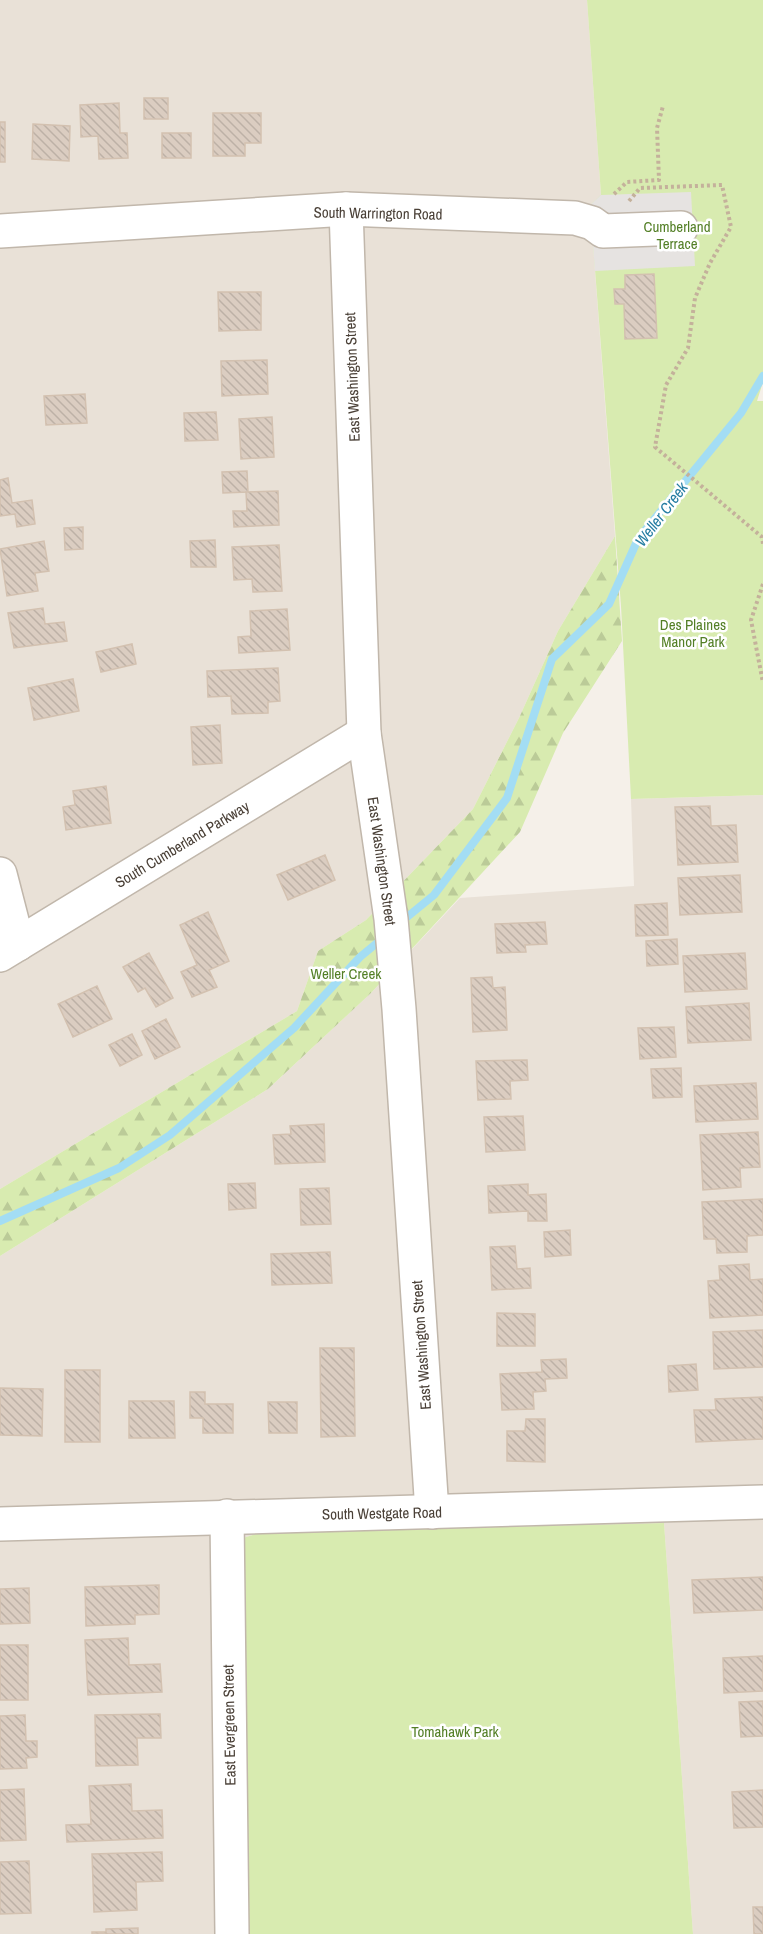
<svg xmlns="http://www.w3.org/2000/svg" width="763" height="1934" viewBox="0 0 763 1934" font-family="'Archivo Narrow',sans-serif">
<defs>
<pattern id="forest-firs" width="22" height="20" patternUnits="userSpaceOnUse" patternTransform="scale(1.5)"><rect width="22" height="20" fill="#d8ebb0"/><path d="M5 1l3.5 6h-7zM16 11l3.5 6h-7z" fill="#bbcb98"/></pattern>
<pattern id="building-back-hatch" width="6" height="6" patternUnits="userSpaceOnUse" patternTransform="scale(1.5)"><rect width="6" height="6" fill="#dbcdc1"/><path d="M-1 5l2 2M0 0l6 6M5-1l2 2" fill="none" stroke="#bdb1a6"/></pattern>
</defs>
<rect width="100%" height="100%" fill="#f5f0e9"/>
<!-- residential -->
<g fill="#e9e1d7">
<polygon points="0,0 587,0 601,195 590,205 615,536 558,631 519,718 473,809 366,920 318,951 297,1011 0,1189"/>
<polygon points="763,795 763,1934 693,1934 664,1523 259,1533 243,1538 244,1934 0,1934 0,1256 268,1089 371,993 460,898 634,886 631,799"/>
</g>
<!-- green -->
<g fill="#d8ebb0">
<polygon points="587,0 763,0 763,382 757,401 763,401 763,795 631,799 621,606 590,205 601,195"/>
<polygon points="664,1523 693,1934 244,1934 243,1538 259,1533"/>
</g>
<!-- forest -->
<polygon fill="url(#forest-firs)" points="615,536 622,641 563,733 520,832 371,993 268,1089 0,1256 0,1189 297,1011 318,951 366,920 473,809 519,718 558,631"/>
<!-- parking -->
<polygon fill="#e6e3e1" points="691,192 695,266 595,271 590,205 601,195"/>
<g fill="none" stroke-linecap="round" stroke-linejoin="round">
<!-- stream -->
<g stroke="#a3ddf4" stroke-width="8">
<polyline points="401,922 434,895 507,798 552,659 609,604 638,539 741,413 763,376"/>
<polyline points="0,1221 119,1168 170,1135 294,1028 360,957 383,938"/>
</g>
</g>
<!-- building -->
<g fill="url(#building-back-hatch)" stroke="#d3c1b0" stroke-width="1.5">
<rect x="144" y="98" width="24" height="21"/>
<polygon points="119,103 120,133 127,133 128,158 99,159 98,136 81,137 80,105"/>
<polygon points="213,113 261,113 261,143 245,143 245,156 213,156"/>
<rect x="0" y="122" width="5" height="40"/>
<polygon points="33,124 70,126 69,161 32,159"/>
<rect x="162" y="133" width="29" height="25"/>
<polygon points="654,274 657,338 625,339 624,304 615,304 614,289 625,289 625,275"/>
<polygon points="218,292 261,292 261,330 219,331"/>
<polygon points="267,360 268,394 222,396 221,361"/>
<polygon points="85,394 87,423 46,425 44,396"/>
<polygon points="216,412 218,440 185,441 184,413"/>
<polygon points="272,417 274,457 241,459 239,419"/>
<polygon points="247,471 248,492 223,493 222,472"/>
<polygon points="8,478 12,503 32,500 35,524 17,527 15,514 0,516 0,480"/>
<polygon points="278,491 279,525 234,527 233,511 247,511 246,492"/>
<polygon points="83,527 83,549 65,550 64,528"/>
<polygon points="215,540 216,567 191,567 190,541"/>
<polygon points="44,541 49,571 35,573 38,591 7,596 0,549"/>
<polygon points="279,545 282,591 253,592 252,579 234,580 232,547"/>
<polygon points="43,608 45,624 64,622 67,641 14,648 8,613"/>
<polygon points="287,609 290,650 239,653 238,637 251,636 250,611"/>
<polygon points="132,644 136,664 101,672 96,652"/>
<polygon points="278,668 280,701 268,702 268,713 232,714 231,696 208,697 207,671"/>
<polygon points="73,679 79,711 34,720 28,688"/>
<polygon points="220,725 222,763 193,765 191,727"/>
<polygon points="106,786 111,823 66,830 63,807 75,805 73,791"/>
<polygon points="710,806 711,826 736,825 738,862 678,865 675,807"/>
<polygon points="325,855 335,880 288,900 277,875"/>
<polygon points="740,875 742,912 680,915 678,878"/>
<polygon points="667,903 668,935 636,936 635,905"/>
<polygon points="208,912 229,961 209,970 217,987 192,997 181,972 197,965 180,925"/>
<polygon points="545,922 547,944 525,945 526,952 497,953 495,924"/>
<polygon points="677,939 678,964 647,966 646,941"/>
<polygon points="149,953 173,998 156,1007 145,988 138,992 123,967"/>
<polygon points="745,953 747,989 685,992 683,956"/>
<polygon points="492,977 493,988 505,987 507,1030 473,1032 471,978"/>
<polygon points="97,986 112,1019 73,1037 58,1004"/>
<polygon points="749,1003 751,1040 688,1043 686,1007"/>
<polygon points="166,1019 180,1047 155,1059 142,1031"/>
<polygon points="674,1027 676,1057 640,1059 638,1028"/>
<polygon points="132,1034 142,1055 120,1066 109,1045"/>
<polygon points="527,1060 528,1080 510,1081 511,1099 478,1100 476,1061"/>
<polygon points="681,1068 682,1097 653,1098 651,1069"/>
<polygon points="756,1083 758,1119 696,1122 694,1086"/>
<polygon points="523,1116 525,1150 486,1152 484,1117"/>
<polygon points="324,1124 325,1162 275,1164 273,1135 291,1134 290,1126"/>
<polygon points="758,1132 760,1167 740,1168 741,1187 703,1190 700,1135"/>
<polygon points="255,1183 256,1208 229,1210 228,1184"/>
<polygon points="528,1184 528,1195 546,1194 547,1221 528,1221 528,1211 489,1213 488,1186"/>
<polygon points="329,1188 331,1224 301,1225 300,1189"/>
<polygon points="763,1199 763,1235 747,1236 747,1252 717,1253 716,1239 704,1239 702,1202"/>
<polygon points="570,1230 571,1255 545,1257 544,1232"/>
<polygon points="515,1246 517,1269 530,1268 531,1288 492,1290 490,1247"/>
<polygon points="330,1252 332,1283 272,1285 271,1254"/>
<polygon points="749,1264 750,1280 763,1279 763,1315 710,1318 708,1281 720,1280 719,1266"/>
<polygon points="497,1313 535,1314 535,1346 497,1346"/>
<polygon points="763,1330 763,1367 714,1369 713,1332"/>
<polygon points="320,1348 354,1348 355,1436 321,1437"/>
<polygon points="566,1359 567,1378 545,1379 546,1391 533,1392 534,1409 502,1410 500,1374 542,1372 541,1360"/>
<polygon points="696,1364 698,1390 669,1392 668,1366"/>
<rect x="65" y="1370" width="35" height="72"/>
<polygon points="0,1388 43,1389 42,1436 0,1435"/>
<polygon points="190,1392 205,1392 205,1404 233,1404 233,1433 203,1433 203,1418 190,1418"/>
<polygon points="763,1397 763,1439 696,1442 694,1410 716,1410 715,1399"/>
<polygon points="129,1401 174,1401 175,1438 129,1438"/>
<polygon points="268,1402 297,1402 297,1433 269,1433"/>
<polygon points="526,1419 545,1419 545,1462 507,1461 507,1431 525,1431"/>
<polygon points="763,1577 763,1610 694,1613 692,1580"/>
<polygon points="159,1585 159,1614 135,1615 135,1624 86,1626 85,1587"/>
<polygon points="29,1588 30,1623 0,1624 0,1589"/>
<polygon points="128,1638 129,1665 160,1664 162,1692 88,1695 85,1640"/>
<rect x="0" y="1645" width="28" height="55"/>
<polygon points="763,1656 763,1691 724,1693 723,1658"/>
<polygon points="763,1701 763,1736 741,1737 739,1702"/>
<polygon points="160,1714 161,1738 137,1738 138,1765 96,1766 95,1715"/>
<polygon points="25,1715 26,1741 37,1741 37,1757 26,1758 27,1768 0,1769 0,1716"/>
<polygon points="131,1784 132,1811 162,1810 163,1838 67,1842 66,1825 91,1824 89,1786"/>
<polygon points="24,1789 26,1840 0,1841 0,1790"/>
<polygon points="763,1790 763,1827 734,1828 732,1792"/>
<polygon points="162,1852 163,1881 136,1882 137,1910 94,1912 92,1854"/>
<polygon points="29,1861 31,1913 0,1914 0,1862"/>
<polygon points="753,1907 763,1907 763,1934 754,1934"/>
<polygon points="138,1928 138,1934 92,1934 92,1932 106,1932 106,1929"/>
</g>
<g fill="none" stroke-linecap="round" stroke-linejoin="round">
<!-- minor casing -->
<g stroke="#c1b7ab" stroke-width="36">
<g id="minor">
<polyline points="346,209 364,733 391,919 399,1009 432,1512"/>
<polyline points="0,231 346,209 575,218 592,223 603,231 681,228"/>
<polyline points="0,874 18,944"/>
<polyline points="0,955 364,733"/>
<polyline points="227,1516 232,1934"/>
<polyline points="0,1524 763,1502"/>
</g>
</g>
<!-- path -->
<g stroke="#c4b19b" stroke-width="4" stroke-dasharray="3 3" stroke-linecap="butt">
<polyline points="614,194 627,182 659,180 657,128 663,106"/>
<polyline points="629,201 640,188 722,185 731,227 710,263 695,298 688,348 666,385 655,447 762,537 763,544"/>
<polyline points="763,584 751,620 763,683"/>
</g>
<!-- minor -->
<use href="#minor" stroke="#fff" stroke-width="33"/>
</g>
<g text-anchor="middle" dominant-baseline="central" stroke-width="5" stroke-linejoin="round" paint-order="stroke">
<!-- street labels -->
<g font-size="15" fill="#4a4037" stroke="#fff">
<text transform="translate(378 213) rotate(1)">South Warrington Road</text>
<text transform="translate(352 377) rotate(-92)">East Washington Street</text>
<text transform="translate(182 844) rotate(-31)">South Cumberland Parkway</text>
<text transform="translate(382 861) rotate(82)">East Washington Street</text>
<text transform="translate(421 1345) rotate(-94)">East Washington Street</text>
<text transform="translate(382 1513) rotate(-1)">South Westgate Road</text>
<text transform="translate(229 1725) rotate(-91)">East Evergreen Street</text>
</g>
<!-- park labels -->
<g font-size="15" fill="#537f26" stroke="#fff">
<text x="677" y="226">Cumberland<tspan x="677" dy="17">Terrace</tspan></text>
<text x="693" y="624">Des Plaines<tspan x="693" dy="17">Manor Park</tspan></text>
<text x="346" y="973">Weller Creek</text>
<text x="455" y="1731">Tomahawk Park</text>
</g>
<!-- water labels -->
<g font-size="16" font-style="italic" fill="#257da2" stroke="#fff">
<text transform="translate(661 514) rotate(-53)">Weller Creek</text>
</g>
</g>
</svg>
